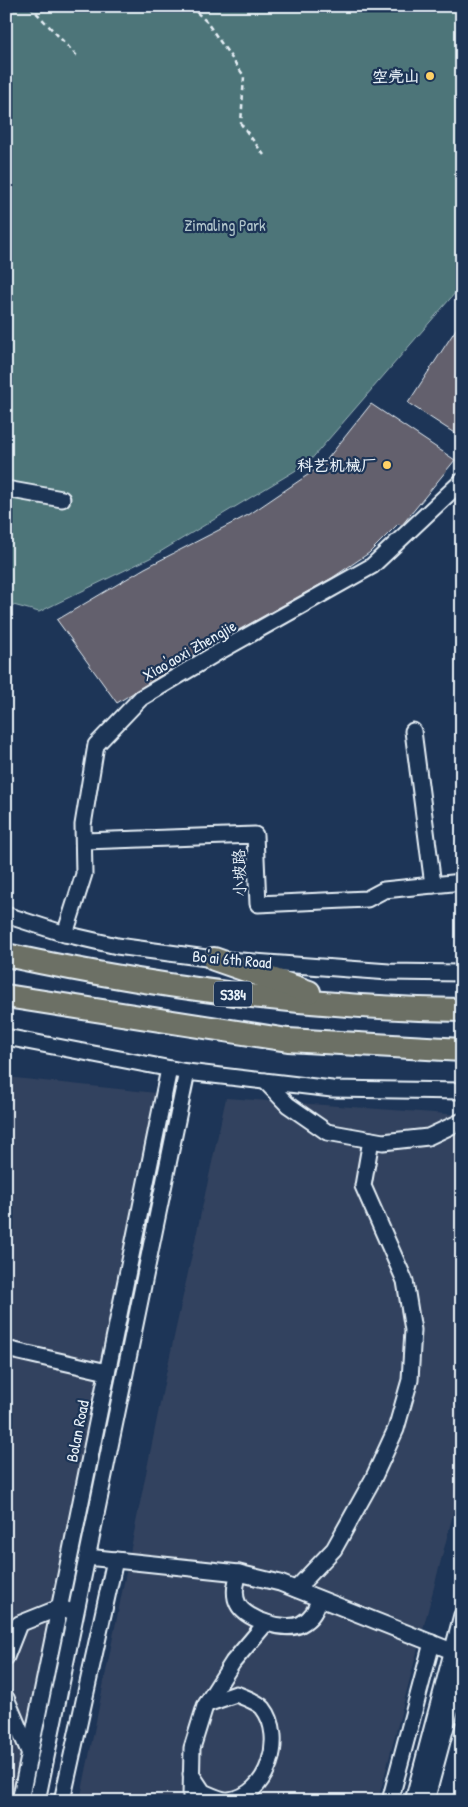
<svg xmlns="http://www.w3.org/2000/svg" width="468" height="1807" viewBox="0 0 468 1807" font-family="'Patrick Hand','LXGW WenKai TC',sans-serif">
<rect width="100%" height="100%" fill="#1d3557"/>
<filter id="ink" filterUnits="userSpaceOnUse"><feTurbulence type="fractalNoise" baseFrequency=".02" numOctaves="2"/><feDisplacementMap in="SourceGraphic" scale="10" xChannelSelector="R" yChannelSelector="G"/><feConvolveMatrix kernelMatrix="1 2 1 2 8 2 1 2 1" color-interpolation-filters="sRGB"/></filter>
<g filter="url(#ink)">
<!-- built -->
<g fill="#32425e">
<polygon points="6,1077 156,1093 11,1801 6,1801"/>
<polygon points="226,1098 462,1115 462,1480 378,1801 80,1801 166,1374"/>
</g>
<!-- green -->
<polygon fill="#4d7579" stroke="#9ab3b8" points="6,6 462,6 462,285 308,463 150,558 39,612 6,603"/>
<!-- building -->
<g fill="#63616d" stroke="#e8f1f8">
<polygon points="462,320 462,438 408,403"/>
<polygon points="371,404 455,460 402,525 398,524 369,553 332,578 235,632 199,650 200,651 117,703 57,620 145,568 250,514 315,470 317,472"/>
</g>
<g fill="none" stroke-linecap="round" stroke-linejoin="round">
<!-- minor casing -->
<g stroke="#e8f1f8" stroke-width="19">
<g id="minor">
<polyline points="6,489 62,499"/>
<polyline points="413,731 433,885"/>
<polyline points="84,841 255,835 258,904 367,899 384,890 462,882"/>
<polyline points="6,915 65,934 117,946 214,959 389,972 462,973"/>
<polyline points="65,934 84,874 83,825 96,745 141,698 215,654 372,566 462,481"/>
<polyline points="6,1037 187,1072 332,1089 462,1091"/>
<polyline points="265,1081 288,1105 327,1132 383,1142 428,1137 462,1121"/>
<polyline points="6,1349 107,1372"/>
<polyline points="87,1557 239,1573 280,1583 452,1651"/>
<path d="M239,1573c-3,10 -6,21 -1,31 8,16 48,28 63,20 11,-6 15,-14 18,-25"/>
<polyline points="296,1589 334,1549 373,1479 396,1429 410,1380 413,1330 405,1281 363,1186 371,1140"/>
<polyline points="6,1657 19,1624 59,1608 67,1610"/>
<polyline points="6,1698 30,1754"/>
<path d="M191,1774l12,18c7,3 19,9 26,8 39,-4 57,-63 34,-92 -5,-6 -19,-11 -27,-14l-29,10"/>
<polyline points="20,1801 169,1069"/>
<polyline points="37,1801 187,1072"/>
<polyline points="62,1801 115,1560"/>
<polyline points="192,1801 191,1797 192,1748 205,1706 233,1662 266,1623"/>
<polyline points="390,1801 432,1643"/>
<polyline points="413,1801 462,1615"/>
<polyline points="426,1801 462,1667"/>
</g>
</g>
<!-- highway casing -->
<g stroke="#e8f1f8" stroke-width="26">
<g id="highway">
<path d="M6,955c149,32 303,53 456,55"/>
<polyline points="214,959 309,992"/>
<polyline points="6,996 288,1040 462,1050"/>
</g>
</g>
<!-- path -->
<g stroke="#e8f1f8" stroke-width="2.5" stroke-dasharray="5 4" stroke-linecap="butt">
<polyline points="30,6 77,56"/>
<polyline points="190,6 206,21 244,76 241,124 264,155"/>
</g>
<!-- minor -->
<use href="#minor" stroke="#1d3557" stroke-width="15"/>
<!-- highway -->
<use href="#highway" stroke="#6c7065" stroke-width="22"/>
</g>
</g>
<!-- markers -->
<g fill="#ffd166" stroke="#1d3557" stroke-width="2">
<circle cx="430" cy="76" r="5"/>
<circle cx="387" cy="465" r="5"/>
</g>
<g text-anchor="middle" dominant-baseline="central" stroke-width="4.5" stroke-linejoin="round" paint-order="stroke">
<!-- shield labels -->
<rect fill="#1d3557" stroke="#abb9c8" stroke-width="1" x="214" y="981.5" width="38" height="25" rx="4"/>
<g font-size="15" font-weight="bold" fill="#e8f1f8">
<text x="233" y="994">S384</text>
</g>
<!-- poi labels -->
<g font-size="16" font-weight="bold" fill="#e8f1f8" stroke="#1d3557" text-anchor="end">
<text x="420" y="76">空壳山</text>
<text x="377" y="465">科艺机械厂</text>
</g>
<!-- park labels -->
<g font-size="16" fill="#b2c6cc" stroke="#1d3557">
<text x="225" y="225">Zimaling Park</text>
</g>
<!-- street labels -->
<g font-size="16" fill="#e8f1f8" stroke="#1d3557">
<text transform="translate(189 650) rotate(-30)">Xiao'aoxi Zhengjie</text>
<text transform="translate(239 873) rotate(-92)">小坡路</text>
<text transform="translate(232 959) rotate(5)">Bo'ai 6th Road</text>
<text transform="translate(77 1431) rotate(-79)">Bolan Road</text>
</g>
</g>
<!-- margin -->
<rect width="468" height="1807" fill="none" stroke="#1d3557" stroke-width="25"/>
<rect x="12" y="12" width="443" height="1782" fill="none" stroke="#e8f1f8" stroke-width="2" filter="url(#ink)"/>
</svg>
